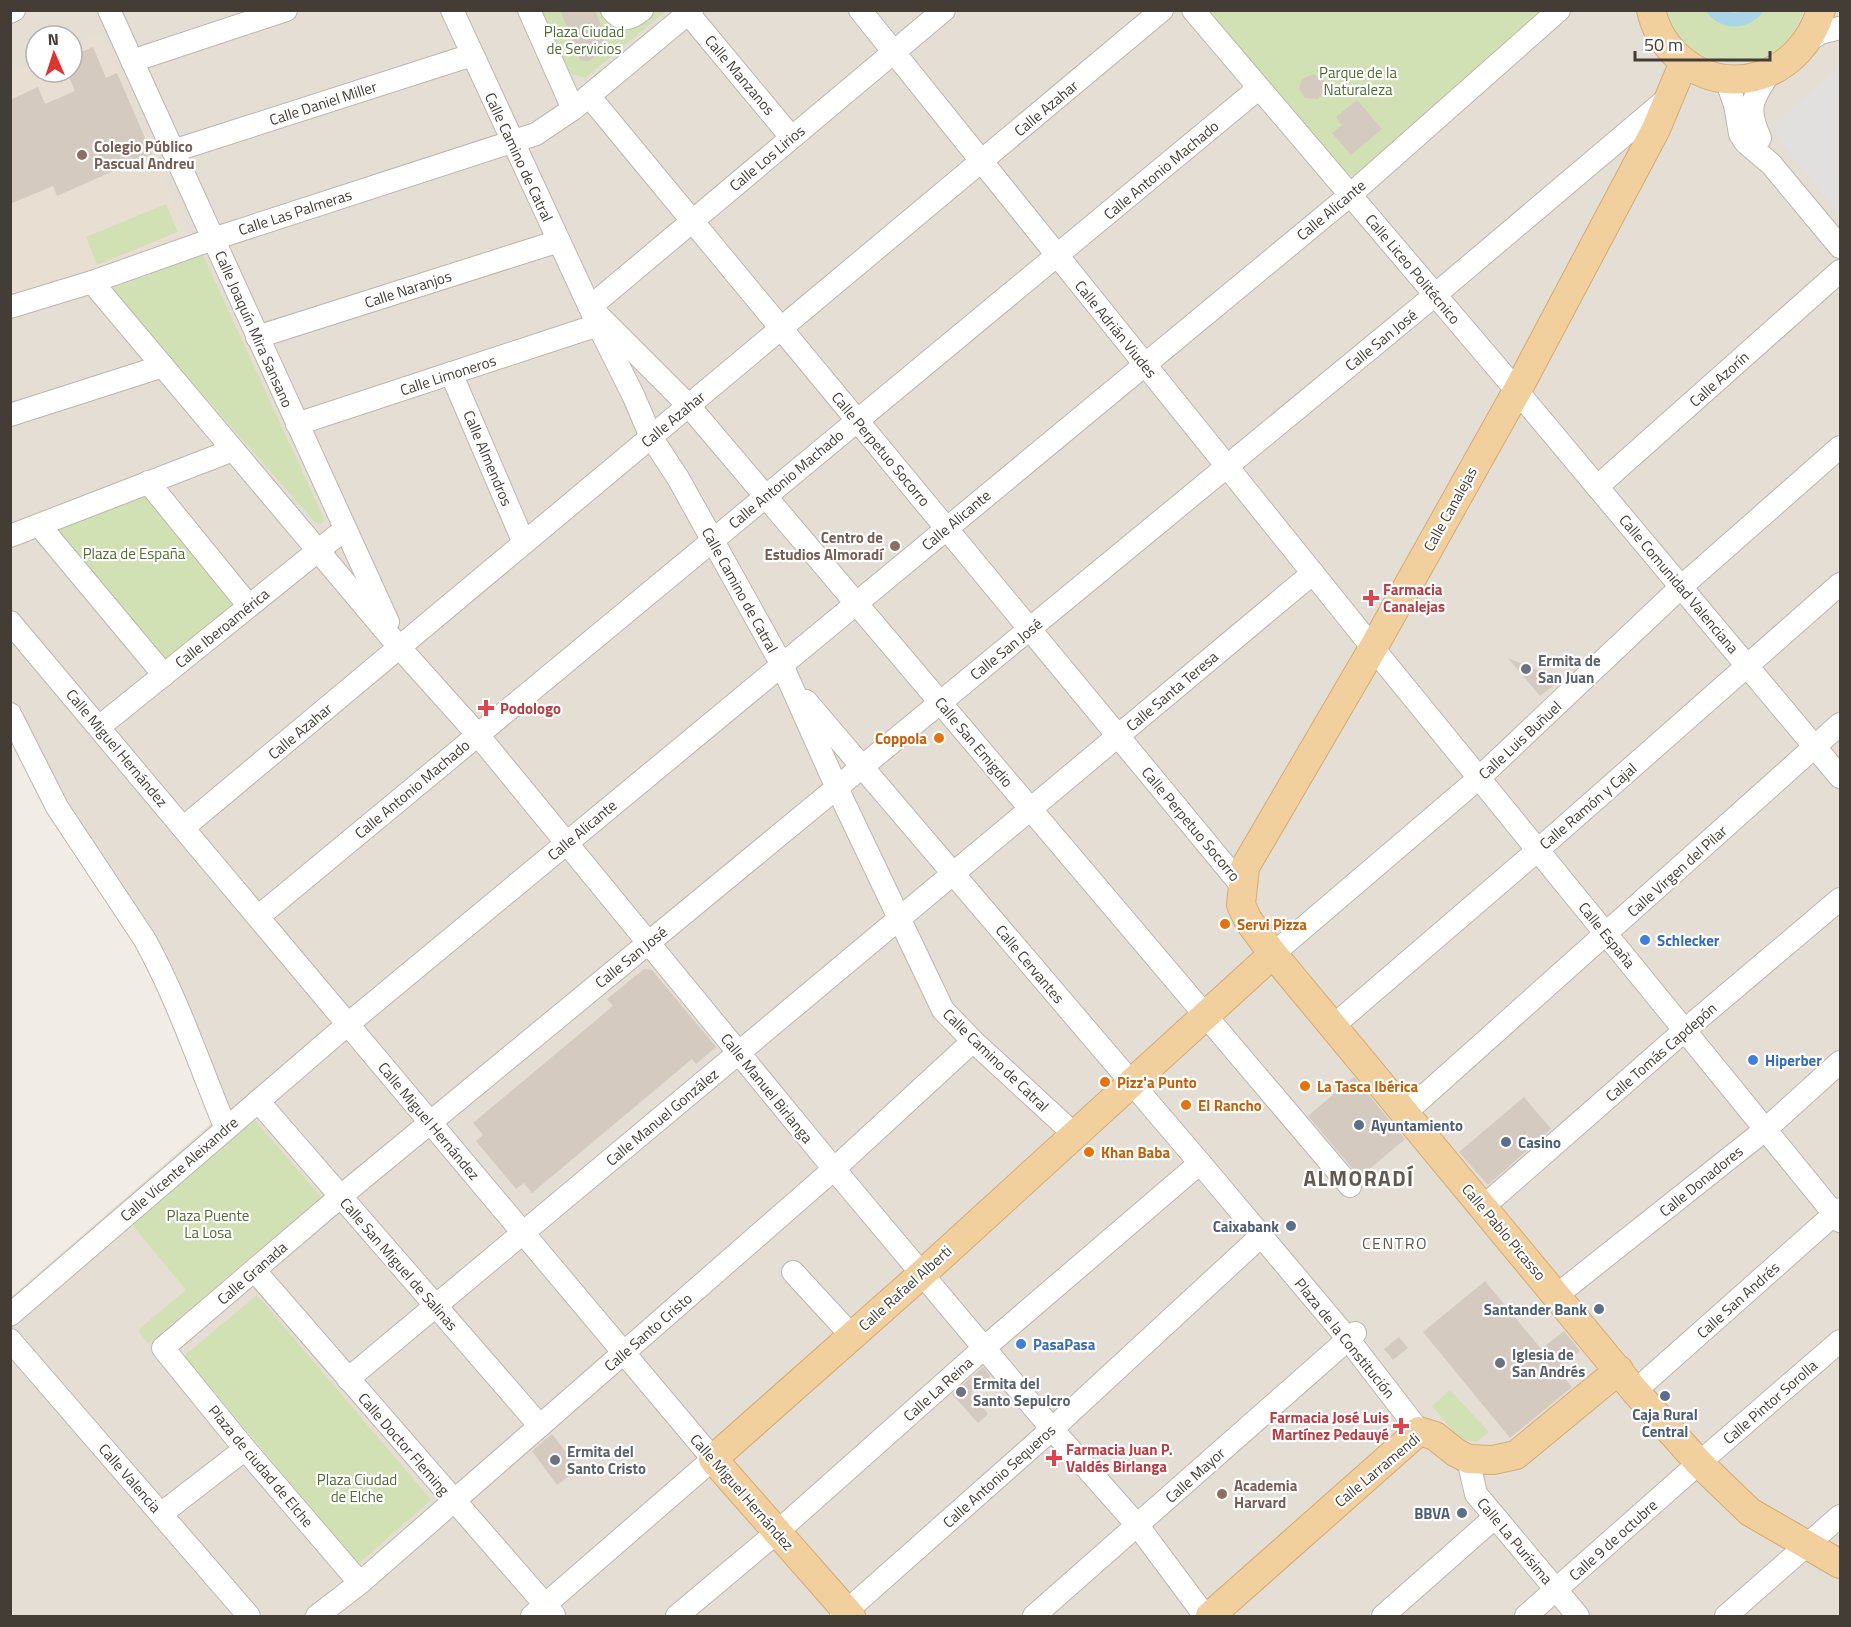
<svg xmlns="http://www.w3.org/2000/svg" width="1851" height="1627" viewBox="0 0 1851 1627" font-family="'Titillium Web',sans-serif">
<rect width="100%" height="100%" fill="#f1ede6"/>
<!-- residential -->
<path fill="#e4ded5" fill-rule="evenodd" d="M11,11h1829v1605h-1829v-319l203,-176 -71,-173 -132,-213zM36,36h36v36h-36z"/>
<!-- education -->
<polygon fill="#e8dfd2" points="101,33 189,237 11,296 10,71 36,60 36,72 72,72 72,45"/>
<!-- green -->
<g fill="#d2e1b4">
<polygon points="539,11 666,11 585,78 567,72"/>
<polygon points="1206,11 1551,11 1356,175 1346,174"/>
<path d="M1666,11h138c-3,7 -8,18 -13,25 -24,33 -78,35 -107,7 -7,-7 -12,-19 -17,-28z"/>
<polygon points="166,204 178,232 97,265 86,237"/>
<polygon points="203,255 324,519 321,524 315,522 110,289"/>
<polygon points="148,493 232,597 233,606 172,660 162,658 54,533 55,524"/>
<polygon points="254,1119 321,1197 148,1344 138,1330 186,1290 128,1220"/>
<polygon points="257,1295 431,1500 358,1564 184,1356"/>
<polygon points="1450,1390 1489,1432 1476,1442 1459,1438 1432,1406"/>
</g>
<!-- parking -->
<polygon fill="#e2e0de" points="1840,67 1840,214 1770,128"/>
<!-- water -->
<path fill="#a9d5e7" d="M1706,11h20l8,2 10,-2h20c-15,20 -44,21 -58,0z"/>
<!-- building -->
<g fill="#d4cac0">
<polygon points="560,10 595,10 608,44 594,50 596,56 588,61 580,60"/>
<polygon points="93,47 106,78 117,73 152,154 57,196 53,186 10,204 10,100 38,87 45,104 75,91 67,72 72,72 72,56"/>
<polygon points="1313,74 1324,80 1325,90 1318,99 1305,98 1299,89 1302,79"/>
<polygon points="1357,100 1382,129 1351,155 1332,133 1342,125 1336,117"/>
<polygon points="1508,658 1561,680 1540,696"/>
<polygon points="644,969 652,970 716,1047 696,1064 692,1059 532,1193 524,1183 516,1189 476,1141 483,1135 473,1123 613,1006 607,999"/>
<polygon points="1354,1077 1405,1139 1360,1177 1308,1116"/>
<polygon points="1524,1097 1551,1129 1488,1185 1459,1152"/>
<polygon points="1485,1281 1541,1349 1564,1331 1580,1351 1557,1369 1572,1387 1510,1438 1423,1332"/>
<polygon points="1399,1337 1408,1348 1393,1360 1384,1349"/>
<polygon points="983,1367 990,1376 971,1393 988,1414 978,1423 952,1394"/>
<polygon points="552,1434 579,1469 557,1485 532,1451"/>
</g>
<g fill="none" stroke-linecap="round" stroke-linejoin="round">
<!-- minor casing -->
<g stroke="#beb6ad" stroke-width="24">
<g id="minor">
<polyline points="109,10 388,622"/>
<polyline points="452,10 598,325 634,397 651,437 678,478 782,665 837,788 943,1010 973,1041 1074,1134"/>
<polyline points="529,10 573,109"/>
<path d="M612,10c10,13 19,9 30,0"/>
<polyline points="860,10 1373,648 1840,1221"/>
<polyline points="944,10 590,307 689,406 1350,1186"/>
<polyline points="1193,10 1517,391 1840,777"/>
<polyline points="10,12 14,10"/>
<polyline points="688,13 791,137"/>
<polyline points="1808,41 1820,33 1840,28"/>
<polyline points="132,61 286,10"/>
<polyline points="1726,79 1735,105 1740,134 1745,142 1771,164 1840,247"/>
<polyline points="589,96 1242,886"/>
<path d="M1760,138c-14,-31 -8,-38 10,-66"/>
<polyline points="173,151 472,55"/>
<polyline points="92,282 400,648 478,735 834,1169 1052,1429 1138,1526 1205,1616"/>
<polyline points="10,307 92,282 213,239 536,134 573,109 692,10"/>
<polyline points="257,337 559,241"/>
<polyline points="451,373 524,543"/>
<polyline points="10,415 163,366"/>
<polyline points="297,424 598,325"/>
<polyline points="148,482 249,606"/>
<polyline points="1597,487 1840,271"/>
<polyline points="39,525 164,675"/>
<polyline points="10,536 233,450"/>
<polyline points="10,622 713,1459 532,1616"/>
<polyline points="806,701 1200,1163 1348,1339 1419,1431"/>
<path d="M10,714l47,93 88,133c33,60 55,126 81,189"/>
<polyline points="99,727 345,529"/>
<polyline points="183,828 1162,10"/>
<polyline points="258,917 1259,88"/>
<polyline points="1273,954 1479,778 1681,587 1840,447"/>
<polyline points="1333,1026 1538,850 1840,584"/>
<polyline points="258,1101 540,1426"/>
<polyline points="1405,1113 1840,724"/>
<polyline points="1483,1207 1685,1030 1840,899"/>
<polyline points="255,1271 554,1615"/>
<polyline points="793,1272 852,1336"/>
<polyline points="1557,1295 1766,1129 1840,1062"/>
<polyline points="10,1315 348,1024 1350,195 1559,10"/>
<polyline points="10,1340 249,1616"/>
<polyline points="348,1379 1313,573"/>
<polyline points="1635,1391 1840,1209"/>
<polyline points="1468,1459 1476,1494 1578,1616"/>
<polyline points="161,1514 245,1449"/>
<polyline points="360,1583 245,1449 163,1348 341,1196 1435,295 1668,98"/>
<polyline points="317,1616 360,1583 834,1169 973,1041"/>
<polyline points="677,1616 776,1533 984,1348 1200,1163"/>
<polyline points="841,1616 1052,1429 1261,1236"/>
<polyline points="1034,1616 1355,1333"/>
<polyline points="1383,1616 1494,1518"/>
<polyline points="1526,1616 1699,1463 1840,1341"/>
<polyline points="1726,1616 1840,1516"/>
</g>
</g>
<!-- major casing -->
<g stroke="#d5ab71" stroke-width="30">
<g id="major">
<path d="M1651,10c4,18 12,32 24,44 51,50 127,22 146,-44"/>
<polyline points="1684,62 1656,129 1517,391 1373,648 1245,867 1241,905 1248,920 1273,954 1635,1391 1699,1463 1750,1512 1840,1564"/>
<polyline points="851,1616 713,1459 922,1274 1273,954"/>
<polyline points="1210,1616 1419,1431 1435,1436 1455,1452 1468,1459 1493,1460 1516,1455 1619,1370"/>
</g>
</g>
<!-- minor -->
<use href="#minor" stroke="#fff" stroke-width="22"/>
<!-- major -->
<use href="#major" stroke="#f2d09e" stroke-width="28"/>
</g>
<!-- markers -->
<g fill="#8d6e63" stroke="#fff" stroke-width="2">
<circle cx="82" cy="155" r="6"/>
<circle cx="895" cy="546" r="6"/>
<circle cx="1222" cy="1494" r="6"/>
</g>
<g fill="#e0444e" stroke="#fff" stroke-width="2">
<path d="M1368 589h6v6h6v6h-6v6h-6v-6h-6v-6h6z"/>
<path d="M483 699h6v6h6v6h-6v6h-6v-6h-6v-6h6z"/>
<path d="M1398 1417h6v6h6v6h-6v6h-6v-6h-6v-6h6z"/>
<path d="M1051 1449h6v6h6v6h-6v6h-6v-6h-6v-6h6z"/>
</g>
<g fill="#6b7280" stroke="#fff" stroke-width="2">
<circle cx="1526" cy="669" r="6"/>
<circle cx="1500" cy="1363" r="6"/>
<circle cx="961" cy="1392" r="6"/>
<circle cx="555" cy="1460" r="6"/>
</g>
<g fill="#e8710a" stroke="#fff" stroke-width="2">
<circle cx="939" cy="738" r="6"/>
<circle cx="1225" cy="924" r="6"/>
<circle cx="1105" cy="1082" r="6"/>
<circle cx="1305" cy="1086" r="6"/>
<circle cx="1186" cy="1105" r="6"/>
<circle cx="1089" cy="1152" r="6"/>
</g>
<g fill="#3f7fe0" stroke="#fff" stroke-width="2">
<circle cx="1645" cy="940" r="6"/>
<circle cx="1753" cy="1060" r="6"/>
<circle cx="1021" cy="1344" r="6"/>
</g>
<g fill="#5c6f8a" stroke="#fff" stroke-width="2">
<circle cx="1359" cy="1125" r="6"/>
<circle cx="1506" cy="1142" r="6"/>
<circle cx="1291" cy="1226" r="6"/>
<circle cx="1599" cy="1309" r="6"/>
<circle cx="1665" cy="1396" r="6"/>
<circle cx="1462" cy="1513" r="6"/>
</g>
<g text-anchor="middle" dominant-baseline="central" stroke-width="4.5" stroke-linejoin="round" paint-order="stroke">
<!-- park labels -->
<g font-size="15" fill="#4f6e31" stroke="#fff">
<text x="584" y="31">Plaza Ciudad<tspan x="584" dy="17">de Servicios</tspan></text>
<text x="1358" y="72">Parque de la<tspan x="1358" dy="17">Naturaleza</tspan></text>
<text x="134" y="553">Plaza de España</text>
<text x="208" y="1215">Plaza Puente<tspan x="208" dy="17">La Losa</tspan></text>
<text x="357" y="1479">Plaza Ciudad<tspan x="357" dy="17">de Elche</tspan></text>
</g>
<!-- street labels -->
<g font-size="15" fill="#433d36" stroke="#fff">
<text transform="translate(740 75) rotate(50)">Calle Manzanos</text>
<text transform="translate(323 103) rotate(-18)">Calle Daniel Miller</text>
<text transform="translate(1046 108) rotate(-40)">Calle Azahar</text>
<text transform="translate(519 157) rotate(65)">Calle Camino de Catral</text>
<text transform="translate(767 158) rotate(-40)">Calle Los Lirios</text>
<text transform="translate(1161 170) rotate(-40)">Calle Antonio Machado</text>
<text transform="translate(1331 210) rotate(-40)">Calle Alicante</text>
<text transform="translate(295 212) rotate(-18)">Calle Las Palmeras</text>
<text transform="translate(1413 269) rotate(50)">Calle Liceo Politécnico</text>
<text transform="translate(408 289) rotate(-18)">Calle Naranjos</text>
<text transform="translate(254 329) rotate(66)">Calle Joaquín Mira Sansano</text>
<text transform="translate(1116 329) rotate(51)">Calle Adrián Viudes</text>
<text transform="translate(1381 340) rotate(-39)">Calle San José</text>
<text transform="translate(448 375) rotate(-18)">Calle Limoneros</text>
<text transform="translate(1719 379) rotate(-42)">Calle Azorín</text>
<text transform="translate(673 419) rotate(-40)">Calle Azahar</text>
<text transform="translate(881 449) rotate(50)">Calle Perpetuo Socorro</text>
<text transform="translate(488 458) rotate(67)">Calle Almendros</text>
<text transform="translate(786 479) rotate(-40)">Calle Antonio Machado</text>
<text transform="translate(1450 509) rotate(-61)">Calle Canalejas</text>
<text transform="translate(956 520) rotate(-40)">Calle Alicante</text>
<text transform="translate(1679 584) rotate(50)">Calle Comunidad Valenciana</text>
<text transform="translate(740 590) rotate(61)">Calle Camino de Catral</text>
<text transform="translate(222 628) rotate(-39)">Calle Iberoamérica</text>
<text transform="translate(1006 649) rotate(-39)">Calle San José</text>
<text transform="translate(1172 691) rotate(-40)">Calle Santa Teresa</text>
<text transform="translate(300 731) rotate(-40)">Calle Azahar</text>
<text transform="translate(1520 740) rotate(-43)">Calle Luis Buñuel</text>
<text transform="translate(974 742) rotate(50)">Calle San Emigdio</text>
<text transform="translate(117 748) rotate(50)">Calle Miguel Hernández</text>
<text transform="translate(412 789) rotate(-40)">Calle Antonio Machado</text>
<text transform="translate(1588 806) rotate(-41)">Calle Ramón y Cajal</text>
<text transform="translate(1191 824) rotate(50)">Calle Perpetuo Socorro</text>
<text transform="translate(582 830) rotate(-40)">Calle Alicante</text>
<text transform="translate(1677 871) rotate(-42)">Calle Virgen del Pilar</text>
<text transform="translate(1607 935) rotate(51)">Calle España</text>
<text transform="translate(631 957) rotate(-39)">Calle San José</text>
<text transform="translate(1030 964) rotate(50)">Calle Cervantes</text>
<text transform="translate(1661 1052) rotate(-41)">Calle Tomás Capdepón</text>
<text transform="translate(996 1060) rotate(44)">Calle Camino de Catral</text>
<text transform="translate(767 1088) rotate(51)">Calle Manuel Birlanga</text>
<text transform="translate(662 1117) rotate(-40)">Calle Manuel González</text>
<text transform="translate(429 1121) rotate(50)">Calle Miguel Hernández</text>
<text transform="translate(179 1169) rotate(-41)">Calle Vicente Aleixandre</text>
<text transform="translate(1701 1181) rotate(-39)">Calle Donadores</text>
<text transform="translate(1504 1232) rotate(50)">Calle Pablo Picasso</text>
<text transform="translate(399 1264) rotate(49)">Calle San Miguel de Salinas</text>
<text transform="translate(252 1273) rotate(-41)">Calle Granada</text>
<text transform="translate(905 1288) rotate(-42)">Calle Rafael Alberti</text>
<text transform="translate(1738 1300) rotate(-42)">Calle San Andrés</text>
<text transform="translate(648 1332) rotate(-41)">Calle Santo Cristo</text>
<text transform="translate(1345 1338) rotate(51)">Plaza de la Constitución</text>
<text transform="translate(938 1389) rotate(-42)">Calle La Reina</text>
<text transform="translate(1770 1402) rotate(-41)">Calle Pintor Sorolla</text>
<text transform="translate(404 1444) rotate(49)">Calle Doctor Fleming</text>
<text transform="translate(261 1466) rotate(50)">Plaza de ciudad de Elche</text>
<text transform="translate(1377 1470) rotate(-40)">Calle Larramendi</text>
<text transform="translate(1195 1475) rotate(-42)">Calle Mayor</text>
<text transform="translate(999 1476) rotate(-42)">Calle Antonio Sequeros</text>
<text transform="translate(130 1478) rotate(49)">Calle Valencia</text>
<text transform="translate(742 1492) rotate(49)">Calle Miguel Hernández</text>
<text transform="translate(1613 1540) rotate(-42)">Calle 9 de octubre</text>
<text transform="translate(1515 1541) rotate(50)">Calle La Purísima</text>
</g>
<!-- education labels -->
<g font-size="15" font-weight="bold" fill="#785e54" stroke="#fff" text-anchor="start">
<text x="94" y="146">Colegio Público<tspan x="94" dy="17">Pascual Andreu</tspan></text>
<text x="883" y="537" text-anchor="end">Centro de<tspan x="883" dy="17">Estudios Almoradí</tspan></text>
<text x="1234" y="1485">Academia<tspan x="1234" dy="17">Harvard</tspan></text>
</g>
<!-- health labels -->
<g font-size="15" font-weight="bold" fill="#be3a42" stroke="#fff" text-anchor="start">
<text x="1383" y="589">Farmacia<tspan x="1383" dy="17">Canalejas</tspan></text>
<text x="500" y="708">Podologo</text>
<text x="1389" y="1417" text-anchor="end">Farmacia José Luis<tspan x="1389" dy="17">Martínez Pedauyé</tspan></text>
<text x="1066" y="1449">Farmacia Juan P.<tspan x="1066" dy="17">Valdés Birlanga</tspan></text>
</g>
<!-- worship labels -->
<g font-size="15" font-weight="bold" fill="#5b616d" stroke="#fff" text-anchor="start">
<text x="1538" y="660">Ermita de<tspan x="1538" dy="17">San Juan</tspan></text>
<text x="1512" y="1354">Iglesia de<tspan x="1512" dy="17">San Andrés</tspan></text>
<text x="973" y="1383">Ermita del<tspan x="973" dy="17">Santo Sepulcro</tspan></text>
<text x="567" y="1451">Ermita del<tspan x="567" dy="17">Santo Cristo</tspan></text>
</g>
<!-- food labels -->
<g font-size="15" font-weight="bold" fill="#c56008" stroke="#fff" text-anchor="start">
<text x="927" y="738" text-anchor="end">Coppola</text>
<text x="1237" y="924">Servi Pizza</text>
<text x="1117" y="1082">Pizz'a Punto</text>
<text x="1317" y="1086">La Tasca Ibérica</text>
<text x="1198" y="1105">El Rancho</text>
<text x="1101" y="1152">Khan Baba</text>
</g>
<!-- shop labels -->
<g font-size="15" font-weight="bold" fill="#366cbe" stroke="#fff" text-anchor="start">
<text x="1657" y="940">Schlecker</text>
<text x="1765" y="1060">Hiperber</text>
<text x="1033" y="1344">PasaPasa</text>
</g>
<!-- service labels -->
<g font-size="15" font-weight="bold" fill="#4e5e75" stroke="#fff" text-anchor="end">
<text x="1371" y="1125" text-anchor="start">Ayuntamiento</text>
<text x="1518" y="1142" text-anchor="start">Casino</text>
<text x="1279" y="1226">Caixabank</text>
<text x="1587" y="1309">Santander Bank</text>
<text x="1665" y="1414" text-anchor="middle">Caja Rural<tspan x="1665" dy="17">Central</tspan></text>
<text x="1450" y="1513">BBVA</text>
</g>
<!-- neighbourhood labels -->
<g font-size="16" letter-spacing="1.5" fill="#64594f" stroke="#fff">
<text x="1395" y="1243">CENTRO</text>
</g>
<!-- district labels -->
<g font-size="21" font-weight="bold" letter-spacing="1.5" fill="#64594f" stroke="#fff">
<text x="1359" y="1178">ALMORADÍ</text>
</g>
</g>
<!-- border -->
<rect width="1851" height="1627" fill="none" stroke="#433d36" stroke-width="24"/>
<!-- north arrow -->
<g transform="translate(54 54) rotate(357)"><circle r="28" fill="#ffffff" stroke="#b4b1af" stroke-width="1.5"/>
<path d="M0-4.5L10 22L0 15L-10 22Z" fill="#e0342e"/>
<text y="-9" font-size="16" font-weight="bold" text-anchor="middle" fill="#433d36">N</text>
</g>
<!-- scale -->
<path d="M1635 51v9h135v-9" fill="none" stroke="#433d36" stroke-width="3"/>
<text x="1644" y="51" font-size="18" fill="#433d36" stroke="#ffffff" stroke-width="4.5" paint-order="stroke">50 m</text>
</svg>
